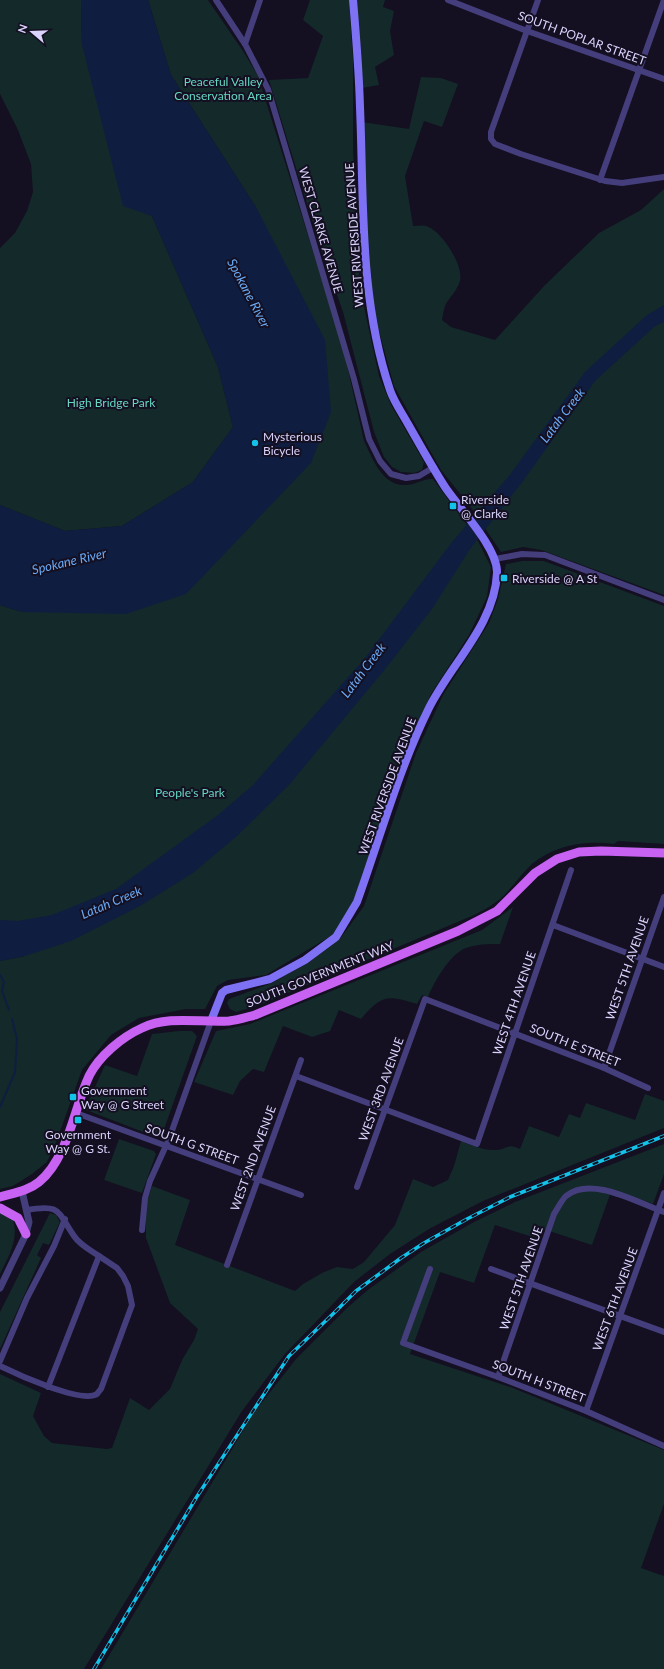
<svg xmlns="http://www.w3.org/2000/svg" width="664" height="1669" viewBox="0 0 664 1669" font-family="Lato,sans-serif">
<rect width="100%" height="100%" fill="#140f21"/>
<!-- green -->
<g fill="#13292a">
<polygon points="0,0 81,0 82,45 152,216 218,367 233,427 193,482 122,526 65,531 0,505 0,248 15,233 27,211 33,192 31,164 18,130 0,94"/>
<path d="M148,0h60l35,51 15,25 85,271 21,94c8,16 18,45 41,44 10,0 19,-7 28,-6l43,58 15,30 -4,30 -18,38 -38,59 -36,87 -42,122 -19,31 -68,41 -38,5 -11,6 -12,23h-19l-47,9 -28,17 -29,35 -25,70 -10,22 -15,12 -19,12 -13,3v-228l25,-5 -25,-9v-342l22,7 289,-149 -54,-254 -86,-134z"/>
<polygon points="310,0 349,0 353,59 353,150 357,222 357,258 363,302 379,376 391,405 424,462 422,470 414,473 401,472 392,467 384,457 374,432 343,312 320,246 269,80 308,78 323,36 303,20"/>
<polygon points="356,0 385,0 383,7 394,11 390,31 394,55 375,67 379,85 362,88"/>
<path d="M421,77l20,1 17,6 -16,43 -18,-6 -19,55 8,50c4,0 9,-1 13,0 15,4 38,39 34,55 -3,9 -8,14 -13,21 -3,5 -4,13 -5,18l9,7 44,13 49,-54 55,-53 42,-23 23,-21v406l-123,-45 -18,-3 -22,5 -31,-46 -29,-36 -47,-84 -24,-88 -8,-176 47,7z"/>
<path d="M522,561h22l120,45v238l-46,-3 -4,3c-29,-4 -59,1 -82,20 -13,12 -22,28 -36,38 -8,6 -16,10 -24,14l-215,90 -21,6 -6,-3 -3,-6 2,-4 43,-16 36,-20 32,-24 24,-33 52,-153 27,-58 46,-72 9,-24 8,-35z"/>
<path d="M513,907l-13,37c-11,0 -23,0 -34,4 -16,6 -32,34 -38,49l-6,-2 -5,9c-29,-9 -35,-10 -56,15l-22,-9 -9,21 -18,6 -29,-11 -19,46 -11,-3 -13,12 -7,14 -39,-13 22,-51 34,-7 232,-94z"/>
<polygon points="179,1031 192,1031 197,1036 162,1135 156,1137 86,1110 86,1107 105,1065 137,1076 152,1034"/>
<path d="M645,1094l19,7v27l-181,73 -54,28 -39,25 -36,28 -69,72 -43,57 -158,258h-84v-295l41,19 -8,23 11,20 8,7 55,6 5,-1 18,-50 19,12 21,-21 12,-29 12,-20 4,-11 -28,-26 -24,-65v-33l6,-19 38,14 -15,45 120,46 8,-7 19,-11 15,-6 16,2 11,-7 31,-37 18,-46 20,8 15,-7 6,-14 7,-25c11,4 23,10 35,9 12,-1 10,-7 24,-1l9,-23 30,11 10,-23 11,4 6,-15 49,17z"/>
<polygon points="119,1139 154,1151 156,1154 142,1193 104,1180"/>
<polygon points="664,1144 664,1174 653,1204 612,1189 592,1245 543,1229 539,1239 495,1225 474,1283 440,1272 410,1354 513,1388 664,1450 664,1504 641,1568 664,1576 664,1669 101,1669 253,1414 296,1359 348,1307 369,1289 421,1252 474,1222 515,1202"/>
<path d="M0,1211l13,9c6,19 -4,36 -13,54z"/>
<polygon points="50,1213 56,1215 60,1222 49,1245 43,1243 37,1255 41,1258 0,1349 0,1312"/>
</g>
<!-- water -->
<g fill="#0f1e40">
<polygon points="81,0 148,0 171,75 257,209 325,340 331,412 311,463 186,594 126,614 22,612 0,605 0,505 65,531 122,526 193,482 233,427 218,367 152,216 123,206 82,45"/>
<polygon points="664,305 664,322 654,327 595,381 520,485 470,549 432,609 386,668 289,785 237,836 193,873 140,906 71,941 25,956 0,961 0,920 18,921 52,915 116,889 218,815 253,785 365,658 452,542 509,476 585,372 647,315"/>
</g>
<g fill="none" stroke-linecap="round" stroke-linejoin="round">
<!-- stream -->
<g stroke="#0f1e40" stroke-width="2">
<polyline points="0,975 4,982 2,991 9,1010"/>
<polyline points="0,1107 15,1072 17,1039 12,1019"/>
</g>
<!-- minor -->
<g stroke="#453e7c" stroke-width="6">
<polyline points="216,0 245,44 268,89 354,379 369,439 380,461 391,474 406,478 419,476 434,467"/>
<polyline points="448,0 527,31 664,79"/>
<polyline points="538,0 491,132 491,139 495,144 521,154 605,181 622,183 664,177"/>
<polyline points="245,44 260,0"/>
<polyline points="600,180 664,0"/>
<polyline points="495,559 522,554 545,555 664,600"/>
<polyline points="553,925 664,967"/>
<polyline points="604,1068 664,897"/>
<polyline points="296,1076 477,1144 571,870"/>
<polyline points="76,1113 301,1195"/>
<polyline points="357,1187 425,999 604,1068 648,1088"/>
<path d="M27,1210c34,-6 30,1 47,26 6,9 16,14 25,20l-51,131"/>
<polyline points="142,1230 145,1198 150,1181 169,1139 211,1021"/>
<polyline points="227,1265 301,1060"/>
<polyline points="430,1269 403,1343 498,1377 586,1411 664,1446"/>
<polyline points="491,1269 664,1332"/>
<polyline points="0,1361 27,1298 54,1246 65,1219"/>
<path d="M0,1366c16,8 82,38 97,28 1,-1 2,-3 4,-5l31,-84 -4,-19 -5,-10 -6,-8 -18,-12"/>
<path d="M498,1377l56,-163c4,-6 7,-13 12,-18 25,-21 72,7 98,16"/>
<polyline points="586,1411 664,1193"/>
</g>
<!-- tertiary -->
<polyline stroke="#453e7c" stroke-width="7" points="0,1288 26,1234 29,1222 22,1191"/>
<!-- secondary -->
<path stroke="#7e71f4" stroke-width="8" d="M211,1021l11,-28 4,-3 44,-11 35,-19 31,-23 21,-35c23,-64 41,-131 71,-192 21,-44 67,-85 69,-137 1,-25 -38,-65 -52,-86 -13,-20 -25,-42 -37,-63 -6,-11 -14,-22 -18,-34 -31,-92 -26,-188 -30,-283 -1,-36 -4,-72 -7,-107"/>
<!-- primary -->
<g stroke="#c862f3" stroke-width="9">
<path d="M0,1197c13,-4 28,-6 39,-15 11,-9 17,-19 23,-32 11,-23 16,-50 27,-74 10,-20 33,-39 53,-48 27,-13 58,-5 87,-7 9,-1 18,-4 26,-6l203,-84 39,-20 38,-38 22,-14 22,-7 22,-1 63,2"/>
<polyline points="0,1208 18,1218 26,1234"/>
</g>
<!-- rail casing -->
<g stroke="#12c2e8" stroke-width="3.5">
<polyline id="rail" points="94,1669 196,1498 289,1356 336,1311 356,1291 401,1258 424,1243 467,1219 510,1197 664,1136"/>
</g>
<!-- rail -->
<use href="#rail" stroke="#140f21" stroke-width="2" stroke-dasharray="6" stroke-linecap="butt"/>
</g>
<!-- markers -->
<g fill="#12c2e8" stroke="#140f21" stroke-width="1.5">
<circle cx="255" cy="443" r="4"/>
<rect x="449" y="502" width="8" height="8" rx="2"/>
<rect x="500" y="574" width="8" height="8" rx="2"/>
<rect x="69" y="1093" width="8" height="8" rx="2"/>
<rect x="74" y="1116" width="8" height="8" rx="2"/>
</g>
<g text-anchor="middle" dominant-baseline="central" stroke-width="4" stroke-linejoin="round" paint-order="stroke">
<!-- street labels -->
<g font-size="12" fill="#dad3fc" stroke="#140f21">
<text transform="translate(582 38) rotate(20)">SOUTH POPLAR STREET</text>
<text transform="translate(321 230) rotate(74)">WEST CLARKE AVENUE</text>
<text transform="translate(354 235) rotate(-94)">WEST RIVERSIDE AVENUE</text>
<text transform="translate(387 786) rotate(-70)">WEST RIVERSIDE AVENUE</text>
<text transform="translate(627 968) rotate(-71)">WEST 5TH AVENUE</text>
<text transform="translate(320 974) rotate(-22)">SOUTH GOVERNMENT WAY</text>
<text transform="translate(514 1003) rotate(-71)">WEST 4TH AVENUE</text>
<text transform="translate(575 1045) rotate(22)">SOUTH E STREET</text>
<text transform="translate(381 1089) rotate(-70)">WEST 3RD AVENUE</text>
<text transform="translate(192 1144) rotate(20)">SOUTH G STREET</text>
<text transform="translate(253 1158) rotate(-70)">WEST 2ND AVENUE</text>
<text transform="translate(521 1278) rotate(-71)">WEST 5TH AVENUE</text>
<text transform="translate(615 1299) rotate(-70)">WEST 6TH AVENUE</text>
<text transform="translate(539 1381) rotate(21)">SOUTH H STREET</text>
</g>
<!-- park labels -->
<g font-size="12" fill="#65d6c2" stroke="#140f21">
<text x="223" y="81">Peaceful Valley<tspan x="223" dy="14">Conservation Area</tspan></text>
<text x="111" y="402">High Bridge Park</text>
<text x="190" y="792">People's Park</text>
</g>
<!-- poi labels -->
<g font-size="12" fill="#dad3fc" stroke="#140f21" text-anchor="start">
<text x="263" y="436">Mysterious<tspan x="263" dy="14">Bicycle</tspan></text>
<text x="461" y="499">Riverside<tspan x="461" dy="14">@ Clarke</tspan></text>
<text x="512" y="578">Riverside @ A St</text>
<text x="81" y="1090">Government<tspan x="81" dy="14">Way @ G Street</tspan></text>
<text x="78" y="1134" text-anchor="middle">Government<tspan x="78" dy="14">Way @ G St.</tspan></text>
</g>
<!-- water labels -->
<g font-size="13" font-style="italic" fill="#69a9f3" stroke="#140f21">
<text transform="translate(249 293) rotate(62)">Spokane River</text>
<text transform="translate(562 415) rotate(-53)">Latah Creek</text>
<text transform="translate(69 561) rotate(-13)">Spokane River</text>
<text transform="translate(363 670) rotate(-53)">Latah Creek</text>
<text transform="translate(111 902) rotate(-23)">Latah Creek</text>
</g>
</g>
<!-- north arrow -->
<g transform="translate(32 32) rotate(289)" stroke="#140f21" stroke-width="3" paint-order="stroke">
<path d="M0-3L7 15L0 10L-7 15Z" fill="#dad3fc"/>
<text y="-6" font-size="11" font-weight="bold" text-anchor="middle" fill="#dad3fc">N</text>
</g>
</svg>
